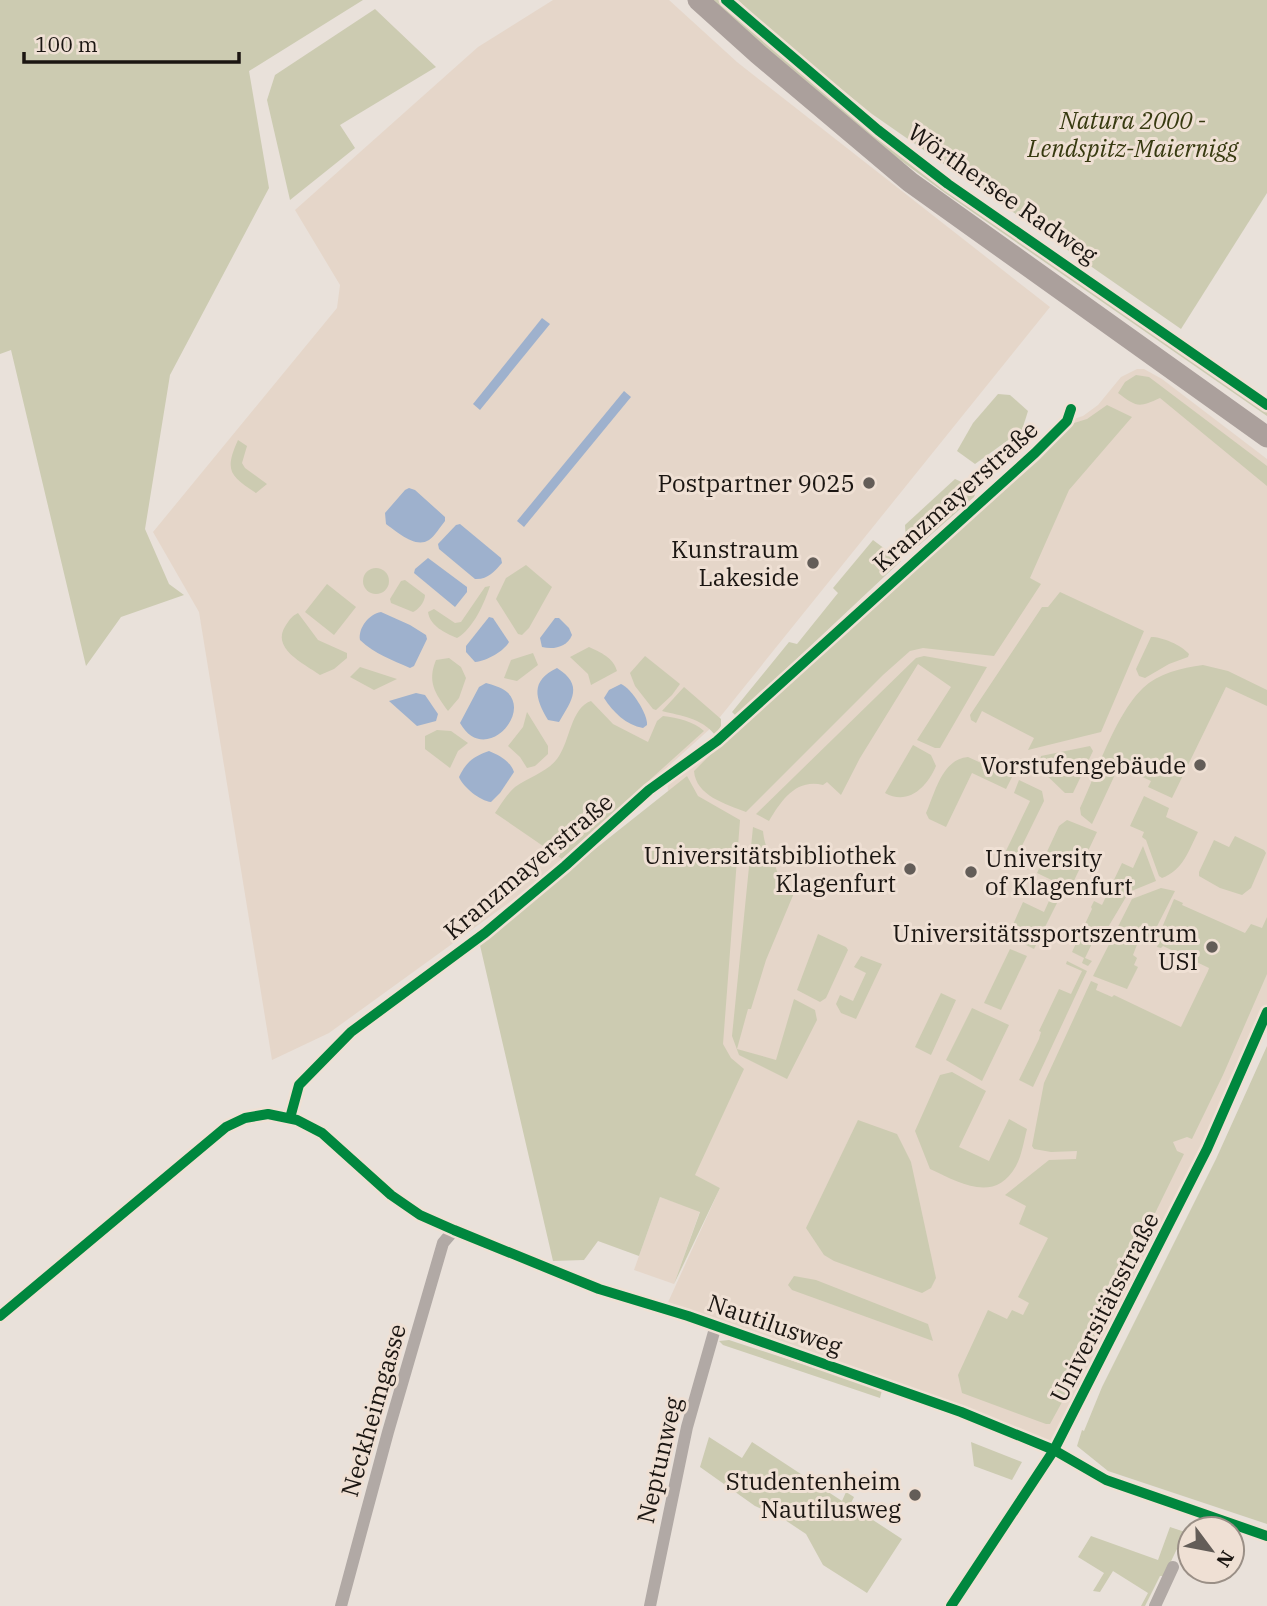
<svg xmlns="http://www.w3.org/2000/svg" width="1267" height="1606" viewBox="0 0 1267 1606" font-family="'IBM Plex Serif',serif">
<rect width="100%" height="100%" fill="#e9e1da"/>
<!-- built -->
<g fill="#e5d6c9">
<polygon points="553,0 669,0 737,62 1050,307 712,727 550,873 329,1033 272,1060 199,612 153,532 337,308 340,285 295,210 478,47"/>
<polygon points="1137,369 1144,369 1162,379 1267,459 1267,1011 1207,1149 1054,1450 665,1309 720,1188 695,1176 667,777 717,741 1067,421 1083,416 1098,405 1121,377"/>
<polygon points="660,1197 700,1211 674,1284 634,1270"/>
</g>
<!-- green -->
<g fill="#cccbb1">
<polygon points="0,0 363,0 249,71 269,188 170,375 145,529 169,584 184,595 121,617 86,666 11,350 0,354"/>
<path d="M710,0h9c73,67 150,129 229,189l319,221v6l-322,-223 -49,-36z"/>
<polygon points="738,0 1267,0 1267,193 1181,329 872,114 771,32"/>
<polygon points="375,9 436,67 340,125 355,148 290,200 267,100 275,75"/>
<path d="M1136,375l13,2 118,89v20l-107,-88c-22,10 -23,9 -42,-5l7,-11z"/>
<polygon points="998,394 1010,395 1028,411 1022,430 975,464 957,451 973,423"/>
<path d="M1107,405l25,12 -63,73 -39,88 11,6 -47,72 -71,-8 -13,3 -27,24 -137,137c-20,-8 -50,-16 -52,-41l45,-45 300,-266 35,-37 13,-4z"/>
<path d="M238,440l9,6 -5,17 3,5 22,16 -11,9c-26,-17 -32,-22 -18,-53z"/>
<polygon points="955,479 977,489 974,497 918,546 906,541 905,525"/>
<polygon points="873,540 901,561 736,716 732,712 789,642 797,644 838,593 833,588"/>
<polygon points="526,565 552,587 529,628 522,635 518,634 496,599 506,578"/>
<circle cx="376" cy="581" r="13"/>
<path d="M405,580l20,15c0,7 -7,15 -12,17l-22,-9 -1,-4 11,-18z"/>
<polygon points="327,584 356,607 334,635 305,612"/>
<path d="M490,586c-6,18 -17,43 -33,52 -12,-5 -27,-12 -29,-26l6,-3 21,14 6,-1 24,-35z"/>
<polygon points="1060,592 1144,631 1101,732 1028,750 1034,738 982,711 976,723 971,720 970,715 1042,607 1048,607"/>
<path d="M298,613l20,27 29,13v5l-13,11 -14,6c-17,-12 -50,-27 -34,-50 4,-6 6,-9 12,-12z"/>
<path d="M1151,637c12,0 30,8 38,17l-1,3 -19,7 -24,14 -6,-2 -3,-7z"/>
<path d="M589,647c11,5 25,11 28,24l-26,14 -3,-11 -18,-17z"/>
<polygon points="533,653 538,665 517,681 504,678 511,660"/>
<polygon points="645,656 680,684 672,695 656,710 653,709 635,686 630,673"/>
<path d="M924,656l63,11 -47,81h-5l-18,-8 34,-53 -33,-23 -58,94 -19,37 -14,-13 -4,3c-27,-7 -42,16 -54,36l-13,-7 160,-156z"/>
<path d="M449,658l12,9 5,11 -7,20 -11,13c-13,-18 -21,-29 -12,-51z"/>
<path d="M1203,665l25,6 39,19v16l-41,-19 -54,111 -24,-11 3,-6 -32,-15 -27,58 -11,-9 -1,-7c17,-36 35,-93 63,-120 16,-15 38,-20 60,-23z"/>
<polygon points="360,667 397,679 374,690 350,677"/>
<path d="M684,687l37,32v7l-6,9c-13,-17 -34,-19 -53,-24z"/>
<path d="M591,701l22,23 35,18 9,-21 6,-5c15,2 30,5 41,15l-142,128 -67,-46c6,-9 12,-19 20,-26 15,-11 34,-15 44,-31 11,-16 12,-48 32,-55z"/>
<polygon points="527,712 548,746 548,754 535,766 527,768 520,757 508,746 523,727"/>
<polygon points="437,730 451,731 468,743 458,751 450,768 425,749 425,736"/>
<path d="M913,745l18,10 5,11c-9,21 -28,40 -51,27z"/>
<polygon points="1090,746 1093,751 1073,793 1065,793 1038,767 1041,756"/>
<path d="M968,757l44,20 -6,12 -34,-16 -26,54 -17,-8 -3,-6c9,-20 16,-54 42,-56z"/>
<polygon points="687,776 698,796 740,820 723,1044 731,1058 744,1069 695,1175 720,1188 674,1284 700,1212 660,1197 639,1256 598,1241 584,1260 553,1261 479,941"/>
<polygon points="1019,780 1042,791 1044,801 1014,862 1003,857 1030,801 1014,793"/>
<path d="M1144,796l25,12 -3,9 32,15c-10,20 -15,38 -36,46l-3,-2 -13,-36 -4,-3 2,-5 -14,-6z"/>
<polygon points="1067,820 1097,832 1071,887 1067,885 1066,887 1037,873 1059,826"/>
<path d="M753,827l10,4c2,18 6,19 12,34 5,14 4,20 19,28l-28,67 -15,49h-3l-11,40 39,11 18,-61 21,11 2,10 -30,59 -48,-24 -7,-19z"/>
<polygon points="1235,836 1264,850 1266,853 1251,888 1242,895 1220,888 1199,876 1199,872 1214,840 1229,847"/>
<polygon points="1143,846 1156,881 1129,892 1104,934 1098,931 1085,958 1092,961 1088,966 1082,963 1084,958 1072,952 1092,909 1091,907 1094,901 1102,905 1122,863 1133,868"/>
<polygon points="1161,888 1175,891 1151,938 1148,937 1144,944 1138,942 1133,955 1137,958 1134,965 1138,967 1127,989 1093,976 1132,899"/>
<polygon points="1053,892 1061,895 1034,949 1008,936 1023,902 1044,912"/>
<polygon points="1174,899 1183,903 1182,905 1245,933 1251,924 1262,928 1267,917 1267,974 1223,1075 1192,1139 1187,1137 1173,1142 1177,1151 1184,1154 1067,1393 1050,1424 1046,1424 962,1393 958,1375 988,1310 1007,1319 1012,1310 1023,1315 1029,1303 1018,1297 1048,1238 1019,1224 1026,1206 1005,1195 1049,1160 1076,1159 1077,1151 1051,1152 1034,1149 1032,1146 1044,1083 1091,981 1098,984 1096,990 1112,997 1114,995 1181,1027 1208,971 1209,968 1163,946 1161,948 1157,947 1161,938 1158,937"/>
<polygon points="818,934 846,947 848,950 826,998 820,1002 797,990"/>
<polygon points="1010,949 1027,956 1001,1010 984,1003"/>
<polygon points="861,956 882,964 856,1019 841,1013 836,1004 840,995 853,1001 866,973 854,967"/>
<polygon points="1067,961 1087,971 1033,1087 1019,1080 1039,1039 1041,1032 1039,1031 1059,989 1071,994 1082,971 1066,964"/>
<polygon points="941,993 956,1000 931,1055 915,1047"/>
<polygon points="972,1008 1009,1025 982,1081 946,1060"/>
<polygon points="1267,1046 1267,1524 1108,1471 1077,1446 1082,1430 1084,1431 1102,1387 1216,1159"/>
<path d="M952,1072l34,19 -27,56 30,14 20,-42 18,10c-3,11 -5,26 -11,37 -21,38 -56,17 -86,3l-15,-38 25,-56z"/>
<polygon points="858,1120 897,1134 911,1162 936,1278 931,1288 922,1293 834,1261 824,1255 806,1228"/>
<polygon points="794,1276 816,1280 928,1324 933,1341 792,1290 788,1285"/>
<polygon points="729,1340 882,1390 880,1398 723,1345 719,1341"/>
<polygon points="709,1437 742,1458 752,1442 842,1501 846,1492 854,1497 850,1505 902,1539 867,1593 823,1565 806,1534 782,1518 755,1506 700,1467"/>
<polygon points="971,1442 1022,1462 1012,1480 974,1466"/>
<polygon points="1170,1527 1185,1532 1164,1576 1160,1576 1145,1606 1141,1606 1148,1593 1113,1571 1100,1592 1093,1591 1104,1573 1078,1557 1091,1536 1158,1560"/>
</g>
<!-- water -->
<g fill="#9eb1cd">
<polygon points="542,318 550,324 480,410 473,404"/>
<polygon points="624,391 631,397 524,527 517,521"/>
<path d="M409,488l6,2 30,27v4c-5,6 -10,15 -16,19 -14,9 -33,-9 -43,-16l-1,-11 20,-23z"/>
<path d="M460,524l41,34 1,5c-7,8 -15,17 -27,16l-36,-30 -1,-5 18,-19z"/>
<polygon points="428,558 467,587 467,592 455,607 414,573 415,569"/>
<path d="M381,612l29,13 16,10 1,4 -13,27 -4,2c-18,-8 -35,-14 -50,-28 -2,-12 9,-26 21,-28z"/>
<path d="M489,617l4,1 16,24c-5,9 -22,19 -34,20l-9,-10v-6z"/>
<path d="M555,618h4l10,10 3,7c-5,12 -18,15 -30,12l-2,-9z"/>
<path d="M557,668c27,17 15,32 2,54l-11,-2c-13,-22 -18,-39 9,-52z"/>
<path d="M486,683c7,2 15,4 21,9 25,22 -23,74 -47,31l19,-36z"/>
<path d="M621,684c10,4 27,30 26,41l-4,3c-17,-3 -30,-16 -39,-30l5,-8z"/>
<polygon points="416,693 425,695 438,714 436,721 417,726 389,701"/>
<path d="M489,751c10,4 21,10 25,21l-14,21 -9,9c-11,-1 -28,-15 -32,-25 7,-15 15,-21 30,-26z"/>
</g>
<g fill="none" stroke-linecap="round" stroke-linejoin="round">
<!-- street -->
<g stroke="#b1a9a5" stroke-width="12">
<polyline points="0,1316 226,1127 245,1118 268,1114 297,1120 322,1133 391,1195 420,1215 454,1230 599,1289 688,1316 961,1412 1054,1450 1106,1480 1267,1536"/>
<polyline points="341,1606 388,1432 443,1243 454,1230"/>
<polyline points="650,1606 687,1427 716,1325"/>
<polyline points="951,1606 1054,1450 1207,1149 1267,1012"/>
<polyline points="1155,1606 1173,1567"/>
</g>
<!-- primary -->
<polyline stroke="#aba09c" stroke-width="21" points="698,0 758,54 910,182 1267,437"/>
<!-- cycleway casing -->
<g stroke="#efe0d4" stroke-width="15">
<g id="cycleway">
<polyline points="726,0 878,130 948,184 1267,405"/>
<polyline points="290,1118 299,1085 351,1032 485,933 565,866 649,790 717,741 1035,453 1067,421 1071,409"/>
<polyline points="0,1316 226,1127 245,1118 268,1114 297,1120 322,1133 391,1195 420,1215 454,1230 599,1289 688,1316 961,1412 1054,1450 1106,1480 1267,1536"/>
<polyline points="951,1606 1054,1450 1207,1149 1267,1012"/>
</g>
</g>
<!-- cycleway -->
<use href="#cycleway" stroke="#00873e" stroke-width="10"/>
</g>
<!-- markers -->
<g fill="#635d58" stroke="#efe0d4" stroke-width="2.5">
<circle cx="869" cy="483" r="7"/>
<circle cx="813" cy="563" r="7"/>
<circle cx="1200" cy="765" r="7"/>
<circle cx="910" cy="869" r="7"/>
<circle cx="971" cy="872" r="7"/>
<circle cx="1212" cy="947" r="7"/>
<circle cx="915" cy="1495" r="7"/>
</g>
<g text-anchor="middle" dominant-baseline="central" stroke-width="6" stroke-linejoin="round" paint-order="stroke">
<!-- park labels -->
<g font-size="24" font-style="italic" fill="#373a10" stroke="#efe0d4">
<text x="1133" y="120">Natura 2000 -<tspan x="1133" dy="28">Lendspitz-Maiernigg</tspan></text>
</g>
<!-- street labels -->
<g font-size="24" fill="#1b1612" stroke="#efe0d4">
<text transform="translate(1003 193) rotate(35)">Wörthersee Radweg</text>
<text transform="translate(955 496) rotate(-42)">Kranzmayerstraße</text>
<text transform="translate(528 866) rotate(-40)">Kranzmayerstraße</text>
<text transform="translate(1104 1307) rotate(-63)">Universitätsstraße</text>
<text transform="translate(775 1324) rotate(19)">Nautilusweg</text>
<text transform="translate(373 1410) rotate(-74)">Neckheimgasse</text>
<text transform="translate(659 1460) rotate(-77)">Neptunweg</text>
</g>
<!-- poi labels -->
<g font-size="24" fill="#1b1612" stroke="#efe0d4" text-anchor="end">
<text x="855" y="483">Postpartner 9025</text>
<text x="799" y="549">Kunstraum<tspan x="799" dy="28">Lakeside</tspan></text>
<text x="1186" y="765">Vorstufengebäude</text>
<text x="896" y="855">Universitätsbibliothek<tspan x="896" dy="28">Klagenfurt</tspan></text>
<text x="985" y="858" text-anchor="start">University<tspan x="985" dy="28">of Klagenfurt</tspan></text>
<text x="1198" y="933">Universitätssportszentrum<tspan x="1198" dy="28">USI</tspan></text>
<text x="901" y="1481">Studentenheim<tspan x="901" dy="28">Nautilusweg</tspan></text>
</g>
</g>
<!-- north arrow -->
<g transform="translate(1211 1550) rotate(122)"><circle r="33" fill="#efe0d4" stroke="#9a8f86" stroke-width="2"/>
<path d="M0-5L12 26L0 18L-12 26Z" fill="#635d58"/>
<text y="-10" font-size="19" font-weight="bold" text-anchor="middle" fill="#1b1612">N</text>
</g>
<!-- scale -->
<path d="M24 52v10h215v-10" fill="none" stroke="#1b1612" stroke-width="3.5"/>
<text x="35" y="52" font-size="21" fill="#1b1612" stroke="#efe0d4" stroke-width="5" paint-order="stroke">100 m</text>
</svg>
